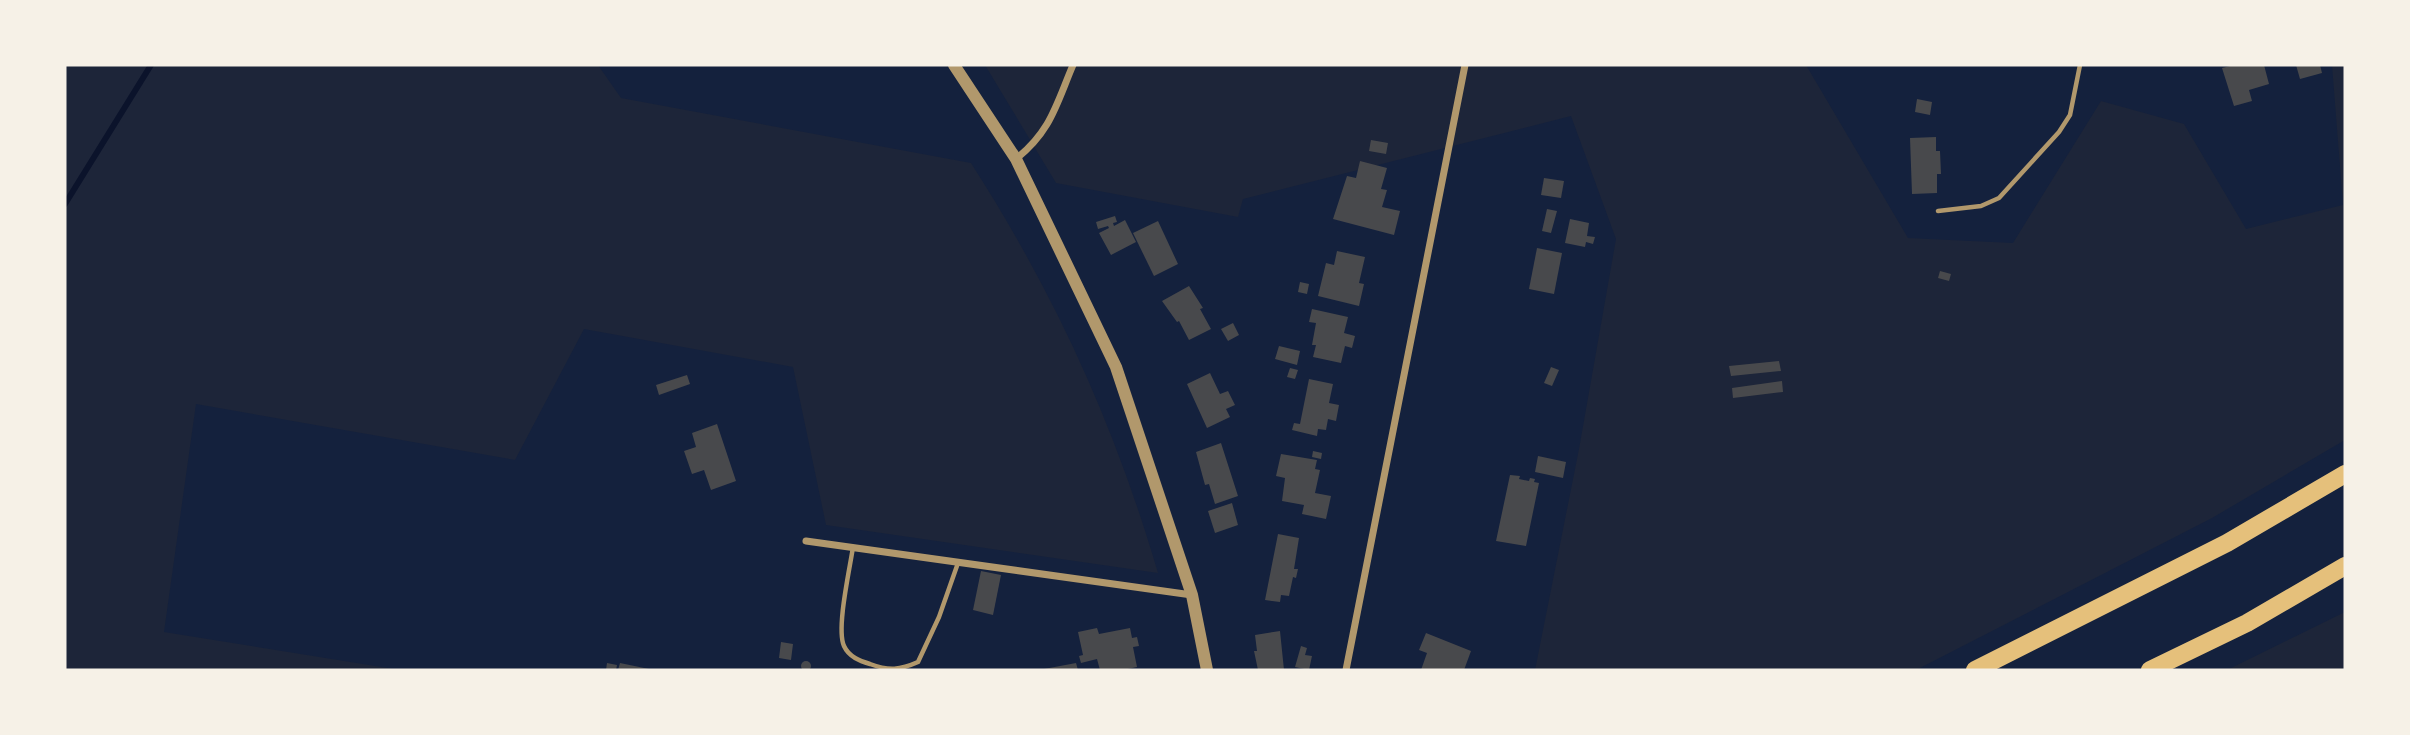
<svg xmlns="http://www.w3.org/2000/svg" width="2410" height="735" viewBox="0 0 2410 735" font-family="Georgia,serif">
<rect width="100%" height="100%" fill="#14213d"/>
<!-- green -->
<g fill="#1d2539">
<path d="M65,65h533l23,33 350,65c84,131 143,260 187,410l-332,-48 -33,-158 -209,-38 -69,131 -319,-56 -32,228 236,38h-335z"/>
<polygon points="985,65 1806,65 1908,238 2013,243 2101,101 2184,124 2246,229 2343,205 2332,65 2345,65 2345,440 2212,518 1916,670 1535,670 1579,449 1616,239 1571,116 1243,199 1238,217 1056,183"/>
<polygon points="2345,612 2345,670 2227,670"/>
</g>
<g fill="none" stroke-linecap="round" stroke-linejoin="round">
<!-- stream -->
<polyline stroke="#0b132b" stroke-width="6" points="65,204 151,65"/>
</g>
<!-- building -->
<g fill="#48494c">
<polygon points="2234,65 2264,65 2269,84 2249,90 2252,101 2234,106 2222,68"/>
<polygon points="2296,65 2320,65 2322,73 2300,79"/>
<polygon points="1917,99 1932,102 1930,115 1915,112"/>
<polygon points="1936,137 1936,151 1940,151 1941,174 1937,174 1937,193 1912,194 1910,138"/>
<polygon points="1371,140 1388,143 1386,154 1369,151"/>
<polygon points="1360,161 1387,168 1381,189 1387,190 1382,207 1400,211 1394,235 1333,219 1347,176 1356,178"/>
<polygon points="1544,178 1564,181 1561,198 1541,195"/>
<polygon points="1547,209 1557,211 1551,233 1542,231"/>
<polygon points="1115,216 1117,222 1113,223 1114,226 1125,220 1136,242 1111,255 1099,233 1109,228 1108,226 1098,229 1096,222"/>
<polygon points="1570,219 1589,223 1587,236 1595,237 1593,244 1586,242 1585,247 1565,243"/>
<polygon points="1158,221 1178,264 1154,276 1133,233"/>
<polygon points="1537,248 1562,253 1554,294 1529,289"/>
<polygon points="1337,251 1365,257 1359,283 1364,284 1359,306 1318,296 1326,263 1334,265"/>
<polygon points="1940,271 1951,274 1949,281 1938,278"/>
<polygon points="1300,282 1309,284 1307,294 1298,292"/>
<polygon points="1189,286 1203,308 1200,309 1211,329 1189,340 1179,321 1177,322 1162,301"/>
<polygon points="1312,309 1348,317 1344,333 1355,336 1352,348 1345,346 1341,363 1313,357 1316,345 1312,345 1316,323 1309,322"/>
<polygon points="1233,323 1239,335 1228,341 1221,329"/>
<polygon points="1279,346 1300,351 1297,365 1275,359"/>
<polygon points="1779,361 1781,371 1731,376 1729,366"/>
<polygon points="1551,367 1559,370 1552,386 1544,383"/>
<polygon points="1290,368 1298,370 1295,379 1287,377"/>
<polygon points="1210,373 1220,394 1228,391 1235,405 1226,409 1230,417 1207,428 1187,384"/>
<polygon points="687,375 690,384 659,395 656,385"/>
<polygon points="1309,379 1333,384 1329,403 1339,405 1336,421 1328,419 1326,430 1318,429 1317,436 1292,430 1294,423 1300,424"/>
<polygon points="1782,381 1783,392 1733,398 1732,388"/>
<polygon points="717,424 736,481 711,490 704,470 692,474 684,451 696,447 692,433"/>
<polygon points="1221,443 1238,496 1215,504 1209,484 1205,485 1196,452"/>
<polygon points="1313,451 1322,453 1321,459 1312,457"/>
<polygon points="1281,454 1317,460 1315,469 1320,470 1315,493 1331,496 1326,519 1302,514 1304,505 1282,501 1285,478 1276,476"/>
<polygon points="1538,456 1566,462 1563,478 1535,472"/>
<polygon points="1510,475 1520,476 1519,479 1529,481 1530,478 1535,479 1534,482 1539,483 1526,546 1496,541"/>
<polygon points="1232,503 1238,525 1215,533 1208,511"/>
<polygon points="1278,534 1299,538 1294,569 1298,569 1296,578 1293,577 1289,596 1281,595 1280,602 1265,600"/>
<polygon points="981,571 1001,575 993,615 973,610"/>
<polygon points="1097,628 1099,634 1130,628 1132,638 1137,637 1139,646 1133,647 1137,667 1123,670 1100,670 1097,659 1081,663 1079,656 1083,655 1078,632"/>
<polygon points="1280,631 1284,670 1258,670 1254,651 1257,651 1255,635"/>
<polygon points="1426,633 1471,651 1464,670 1421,670 1427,653 1419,650"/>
<polygon points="781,642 793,644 791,660 779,658"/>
<polygon points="1301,646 1307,648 1305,655 1312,656 1309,670 1295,667"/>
<circle cx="806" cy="666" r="5"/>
<polygon points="607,663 617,665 616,670 606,670"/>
<polygon points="620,663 649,669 649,670 618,670"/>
<polygon points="1076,663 1078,670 1044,670 1044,669"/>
</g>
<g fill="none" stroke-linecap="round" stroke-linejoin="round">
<!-- service -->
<g stroke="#b1986c" stroke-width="4.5">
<polyline points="1938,211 1981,206 1999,198 2059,132 2070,115 2080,65"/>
<path d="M853,547c-3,21 -17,82 -9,99 5,11 16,15 26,18 19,7 30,6 48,-2l21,-45 19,-54"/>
</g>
<!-- minor -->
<g stroke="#b1986c" stroke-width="7">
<path d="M1016,159c35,-28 40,-54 57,-94"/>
<polyline points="806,541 1192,595"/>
<polyline points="1346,670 1465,65"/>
</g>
<!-- tertiary -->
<polyline stroke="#b1986c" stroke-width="12" points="954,65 1016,159 1116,367 1192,595 1207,670"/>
<!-- motorway -->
<g stroke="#e5c07b" stroke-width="18">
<polyline points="1975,670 2227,543 2345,474"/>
<polyline points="2150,670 2247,623 2345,566"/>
</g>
</g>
<!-- border -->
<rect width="2410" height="735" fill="none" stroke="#f6f1e7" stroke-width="133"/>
</svg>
